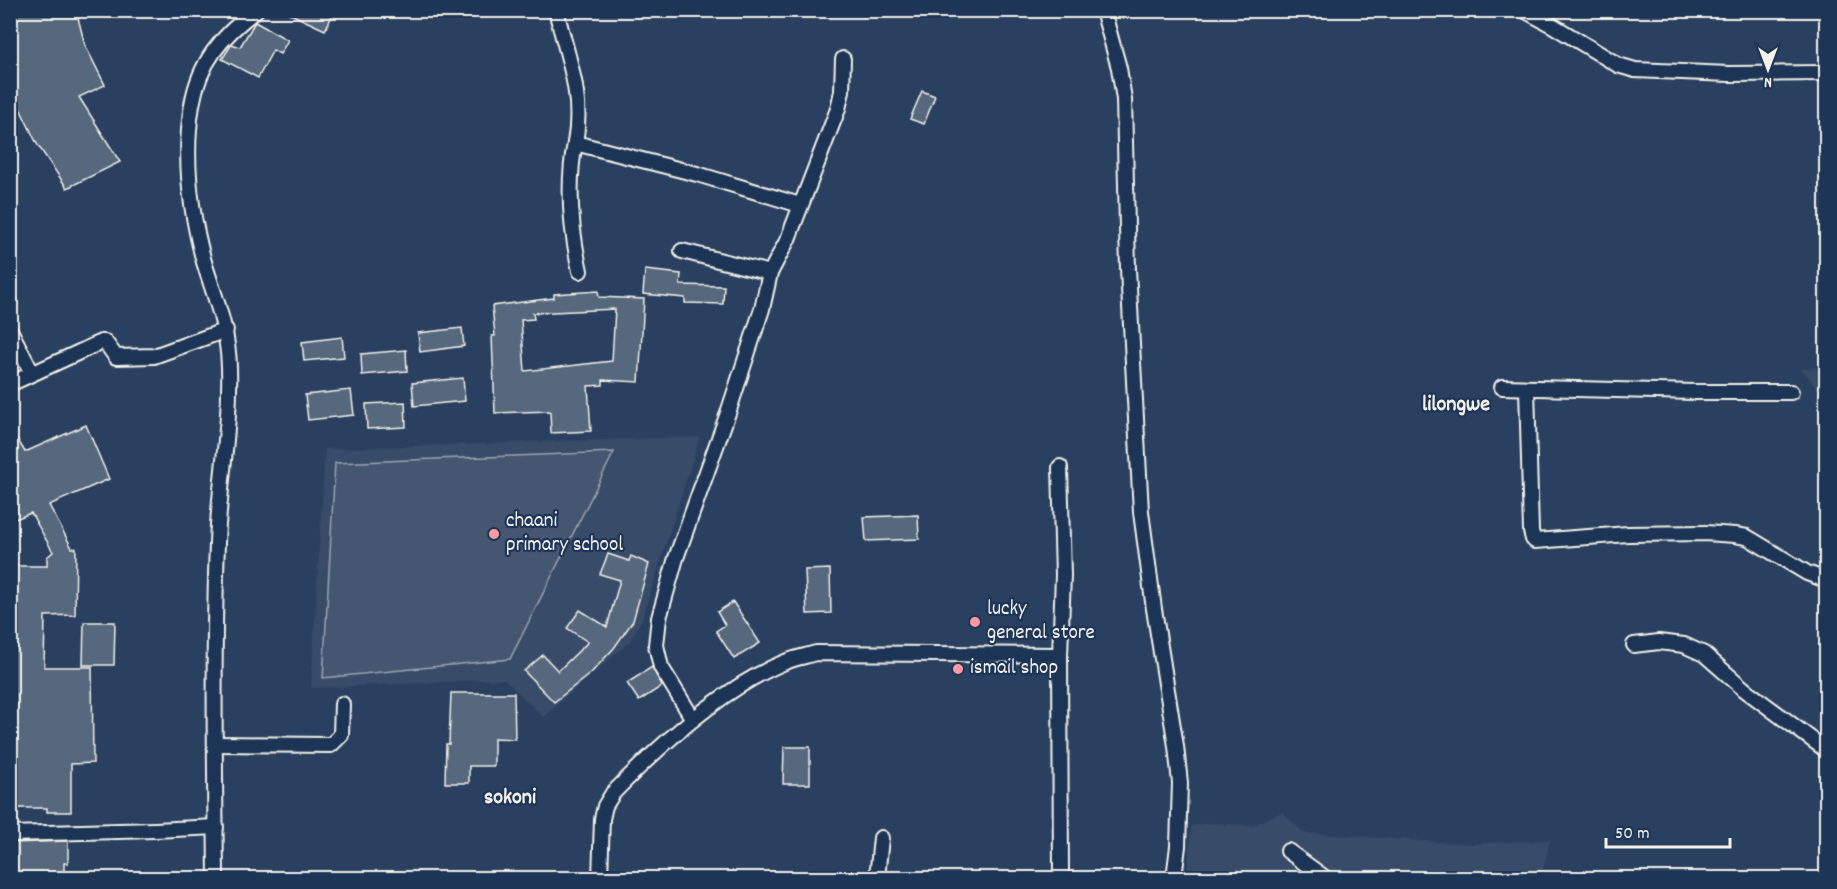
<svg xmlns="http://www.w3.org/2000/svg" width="1837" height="889" viewBox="0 0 1837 889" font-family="Dekko,sans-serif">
<rect width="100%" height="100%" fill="#2a4060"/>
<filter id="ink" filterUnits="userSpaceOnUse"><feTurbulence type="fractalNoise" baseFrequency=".0167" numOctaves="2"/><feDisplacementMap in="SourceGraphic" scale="12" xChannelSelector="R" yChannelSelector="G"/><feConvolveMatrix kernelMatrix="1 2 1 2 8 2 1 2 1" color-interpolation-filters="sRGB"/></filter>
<g filter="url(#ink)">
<!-- built -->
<g fill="#374c69">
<polygon points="1801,368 1826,369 1826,416 1823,396"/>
<polygon points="700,437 642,619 630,641 543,717 504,679 311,688 325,449"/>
<polygon points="1282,812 1304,833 1471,844 1550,840 1541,878 1187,878 1191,826 1211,823 1252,826"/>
</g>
<!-- green -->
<polygon fill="#445771" stroke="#9ca4ac" stroke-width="1.5" points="614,452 510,659 323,678 335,463"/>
<!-- building -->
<g fill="#56677d" stroke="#f4f1e8" stroke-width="1.5" fill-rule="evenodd">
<polygon points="10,10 76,10 85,45 105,85 79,97 120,162 67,188 37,144 16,100 10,103"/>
<polygon points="282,10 325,10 333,14 325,30"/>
<polygon points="255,22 288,40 280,54 273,50 258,78 222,59 232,44 240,47"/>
<polygon points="922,91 935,96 924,124 910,119"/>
<polygon points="645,270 681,274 680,285 724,286 723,304 685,303 685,298 643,294"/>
<path d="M598,291l1,6 45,2 -5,83 -36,-2v5l-15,1 3,45 -40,2 -1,-22 -55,2 -3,-77h3l-3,-30 62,-8v-4zM615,309l-3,52 -87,10 -4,-51 13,-1 -1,-6z"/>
<polygon points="462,328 464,346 420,352 418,333"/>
<polygon points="342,337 344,357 304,361 302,342"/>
<polygon points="406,350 407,371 362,375 361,354"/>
<polygon points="463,378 465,401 414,406 412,383"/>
<polygon points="351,390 354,415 308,420 305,395"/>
<polygon points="405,402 406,427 367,429 366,404"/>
<polygon points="86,425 109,479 49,505 72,548 76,548 75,615 45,616 44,667 92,667 93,763 71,764 71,812 47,812 47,808 10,808 10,572 13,572 13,566 47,566 47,557 53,552 31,513 10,521 10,427 25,452"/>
<polygon points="918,515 919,539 866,541 864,517"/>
<polygon points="608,554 629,561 631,556 649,564 633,621 614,648 591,673 554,702 524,671 543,655 558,671 588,642 567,628 580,610 607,627 620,580 600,574"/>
<polygon points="830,569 831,613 807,614 805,570"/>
<polygon points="733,602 760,643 734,659 716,631 725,625 717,612"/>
<polygon points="84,622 115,622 114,665 83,665"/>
<polygon points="652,667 662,686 639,701 627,683"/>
<polygon points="451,693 514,693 515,739 494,738 494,766 469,766 469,783 445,783 446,744 449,744"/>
<polygon points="784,747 810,747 810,784 783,784"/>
<polygon points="68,841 68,863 64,863 64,879 10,879 10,843"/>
</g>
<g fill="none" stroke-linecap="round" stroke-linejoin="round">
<!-- minor casing -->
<g stroke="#f4f1e8" stroke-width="18">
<g id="minor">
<path d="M556,10c11,47 28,84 19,133l122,31 103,31"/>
<polyline points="1103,10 1119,68 1124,99 1128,269 1141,512 1154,609 1176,746 1180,783 1178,846 1174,878"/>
<polyline points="1524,10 1552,25 1618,65 1635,70 1729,74 1826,73"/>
<path d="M575,143c-8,41 -4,87 5,128"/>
<polyline points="682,251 770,273"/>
<polyline points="10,330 32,373"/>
<polyline points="10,384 101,342 105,342 116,357 154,356 226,330"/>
<polyline points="1502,387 1695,392 1791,392"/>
<polyline points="1527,388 1531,531 1533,539 1535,541 1628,534 1705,533 1735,535 1747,537 1807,573 1826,580"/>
<polyline points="1060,467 1063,575 1060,655 1061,878"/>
<polyline points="1634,645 1659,642 1684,645 1704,654 1744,689 1826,750"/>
<polyline points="693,719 661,667 656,645 659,618 676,558 728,413 762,309 770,273 788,239 838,109 842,91 843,59"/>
<polyline points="215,744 331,745 341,735 342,704"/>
<polyline points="10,834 155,830 216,827"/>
<polyline points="1288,851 1325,878"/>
<path d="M216,878c-1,-111 -3,-223 1,-335 2,-58 14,-117 12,-176 -1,-39 -14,-69 -25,-105 -14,-52 -21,-104 -12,-157 7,-43 30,-69 64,-95"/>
<path d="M600,878l2,-59 3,-13 8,-13c46,-47 111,-106 172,-131 10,-4 21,-6 31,-9l244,2"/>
<polyline points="877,878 881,838"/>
</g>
</g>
<!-- minor -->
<use href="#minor" stroke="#1d3557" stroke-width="14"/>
</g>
</g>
<!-- markers -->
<g fill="#ff9aa2" stroke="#1d3557" stroke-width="2">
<circle cx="494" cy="534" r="6"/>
<circle cx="975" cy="622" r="6"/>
<circle cx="958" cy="669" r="6"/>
</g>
<g text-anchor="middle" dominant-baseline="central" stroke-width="4.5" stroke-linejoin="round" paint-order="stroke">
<!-- poi labels -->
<g font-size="21" fill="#f4f1e8" stroke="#1d3557" text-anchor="start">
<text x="506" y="522">chaani<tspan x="506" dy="24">primary school</tspan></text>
<text x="987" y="610">lucky<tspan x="987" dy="24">general store</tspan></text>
<text x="970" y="669">ismail shop</text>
</g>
<!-- neighbourhood labels -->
<g font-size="22" font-weight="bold" fill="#f4f1e8" stroke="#1d3557">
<text x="1456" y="405">lilongwe</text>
<text x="510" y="798">sokoni</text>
</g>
</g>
<!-- margin -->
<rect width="1837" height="889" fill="none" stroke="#1d3557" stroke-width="36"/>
<rect x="18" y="18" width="1801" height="853" fill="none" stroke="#f4f1e8" stroke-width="2" filter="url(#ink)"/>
<!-- north arrow -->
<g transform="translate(1768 69) rotate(180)" stroke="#1d3557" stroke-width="4.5" paint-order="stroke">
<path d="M0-4.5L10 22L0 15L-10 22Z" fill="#f4f1e8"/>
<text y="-9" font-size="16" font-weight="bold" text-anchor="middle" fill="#f4f1e8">N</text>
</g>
<!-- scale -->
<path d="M1606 838v9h124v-9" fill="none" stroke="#f4f1e8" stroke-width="3"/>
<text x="1615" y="838" font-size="18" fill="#f4f1e8" stroke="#1d3557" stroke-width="4.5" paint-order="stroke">50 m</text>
</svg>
